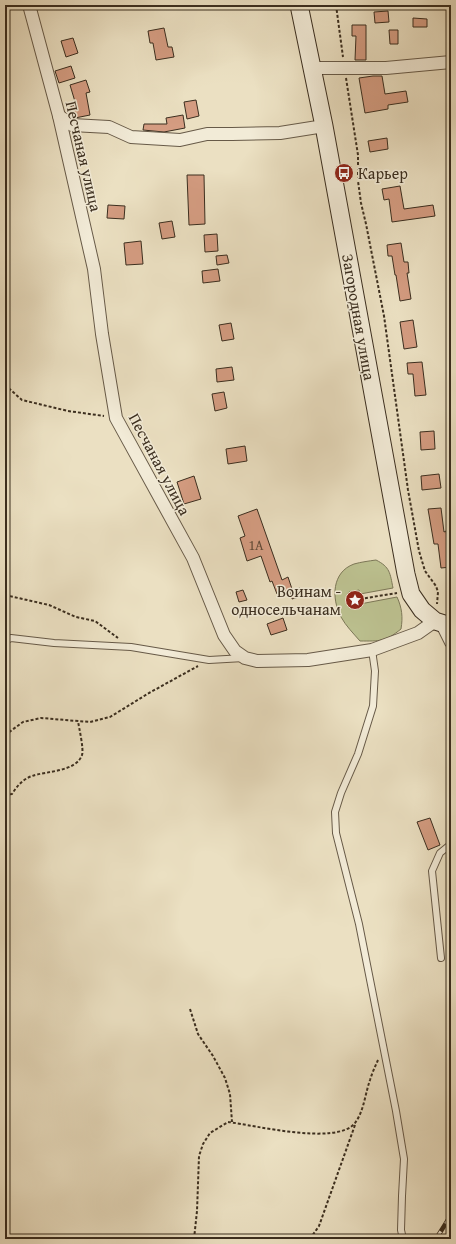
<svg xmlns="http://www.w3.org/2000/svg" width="456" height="1244" viewBox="0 0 456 1244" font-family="'Gentium Book Plus',serif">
<rect width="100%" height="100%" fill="#ebe0c2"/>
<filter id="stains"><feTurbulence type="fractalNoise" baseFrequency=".005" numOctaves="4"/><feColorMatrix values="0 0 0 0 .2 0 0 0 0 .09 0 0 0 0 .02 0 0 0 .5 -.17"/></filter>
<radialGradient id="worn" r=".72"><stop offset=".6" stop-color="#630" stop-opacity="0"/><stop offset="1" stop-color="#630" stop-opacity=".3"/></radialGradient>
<!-- green -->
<path fill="#bcc190" stroke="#7c7858" d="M376,560c14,7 14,13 17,28l-33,6 -1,-4 -10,2 3,16 9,-2 -1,-2 37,-7c5,11 6,20 4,32 -16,13 -21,12 -41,12 -7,-8 -14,-15 -19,-24 -10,-19 -9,-45 13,-53 7,-2 15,-3 22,-4z"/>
<!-- building -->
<g fill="#d49c81" stroke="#3b2e1f">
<polygon points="388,11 389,22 375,23 374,12"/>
<polygon points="413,18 427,19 427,27 413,27"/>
<polygon points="352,25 366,25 366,60 355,60 356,36 352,36"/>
<polygon points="164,28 168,47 172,47 174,57 156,60 153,43 150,43 148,31"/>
<polygon points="389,30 398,30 398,44 390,44"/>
<polygon points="73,38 78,53 66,57 61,41"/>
<polygon points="71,66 75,78 59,83 55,71"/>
<polygon points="373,76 382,76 385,94 406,91 408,102 388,105 388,109 365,113 359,78"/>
<polygon points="86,80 90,92 86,93 90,115 75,118 73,117 71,106 76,105 70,85"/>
<polygon points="196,100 199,116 187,119 184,102"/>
<polygon points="183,115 185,128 164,132 143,130 144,124 167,124 166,118"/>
<polygon points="387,138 388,149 370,152 368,141"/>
<polygon points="187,175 204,175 205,224 189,225"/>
<polygon points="400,186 404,209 433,205 435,216 392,222 389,199 384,200 382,189"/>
<polygon points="108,205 125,206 124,219 107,218"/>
<polygon points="172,221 175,237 162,239 159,223"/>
<polygon points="217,234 218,251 205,252 204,235"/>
<polygon points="141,241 143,264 126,265 124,243"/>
<polygon points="401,243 404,262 408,262 409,273 407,273 411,299 400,301 396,275 395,275 392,256 388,256 387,245"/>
<polygon points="227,255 229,263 217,265 216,256"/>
<polygon points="218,269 220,281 203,283 202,271"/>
<polygon points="413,320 417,347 404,349 400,322"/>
<polygon points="231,323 234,339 222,341 219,325"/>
<polygon points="422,362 426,395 415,396 413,374 408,374 407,363"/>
<polygon points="232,367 234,380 217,382 216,369"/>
<polygon points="224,392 227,408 215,411 212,394"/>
<polygon points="434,431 435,449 421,450 420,432"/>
<polygon points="245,446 247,461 228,464 226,449"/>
<polygon points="439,474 441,488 422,490 421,476"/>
<polygon points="194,476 201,499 184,504 177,482"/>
<polygon points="441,508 444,532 446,531 448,543 451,543 451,567 441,568 438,544 434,544 428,509"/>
<polygon points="257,509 282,580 288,577 292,589 277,594 272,581 270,582 261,556 247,561 240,538 245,536 238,516"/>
<polygon points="300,588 302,596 292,599 290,591"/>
<polygon points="243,590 247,600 239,602 236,592"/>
<polygon points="283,618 287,630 271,635 267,624"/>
<polygon points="430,818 440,845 428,850 417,822"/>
</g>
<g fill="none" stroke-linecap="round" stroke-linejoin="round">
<!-- lane casing -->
<g stroke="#675a48" stroke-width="8">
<g id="lane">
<polyline points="5,641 11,638 54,643 131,647 209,660 244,658"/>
<polyline points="372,650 375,671 373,706 358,754 341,793 335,812 336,833 359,924 396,1111 404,1159 402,1196 401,1230 403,1239"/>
<polyline points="441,958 432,871 440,853 451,844"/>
</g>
</g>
<!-- street casing -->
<g stroke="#675a48" stroke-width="14">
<g id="street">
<polyline points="29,5 59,116 94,269 102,334 116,418 193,558 224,635 235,651 245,658 257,661 308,660 372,650 418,633 435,621"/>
<polyline points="311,68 386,68 451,62"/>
<polyline points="59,116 72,125 109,127 131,137 180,140 207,134 232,134 280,133 324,126"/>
<polyline points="442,624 451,642"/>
</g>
</g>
<!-- secondary casing -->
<g stroke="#3b2e1f" stroke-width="19">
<polyline id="secondary" points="299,5 324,126 406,574 411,594 422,610 435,621 451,626"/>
</g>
<!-- path -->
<g stroke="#3b2e1f" stroke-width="2" stroke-dasharray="3 2" stroke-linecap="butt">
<polyline points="336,5 343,57"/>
<polyline points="346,78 358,155 358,181 361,203 366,224 384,316 408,490 419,551 425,571 436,586 438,592 437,604"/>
<polyline points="5,385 22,400 68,411 104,416"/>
<polyline points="5,595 49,605 76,617 95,621 118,638"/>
<polyline points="360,599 397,593"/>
<polyline points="5,735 23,722 41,718 90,722 110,717 149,693 198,666"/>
<path d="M5,795l7,-1c5,-8 11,-15 20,-18 14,-5 44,-4 50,-21 2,-6 -3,-27 -4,-34"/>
<polyline points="190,1009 198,1034 213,1056 225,1078 230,1094 232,1122"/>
<path d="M194,1239l3,-28 2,-55 4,-12 7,-11 18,-11c26,3 109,24 127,1 9,-12 10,-29 15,-43 2,-7 5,-13 8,-20"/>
<polyline points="310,1239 319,1226 355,1125"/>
</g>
<!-- lane -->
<use href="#lane" stroke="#f2ebd7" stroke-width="6"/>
<!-- street -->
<use href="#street" stroke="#f2ebd7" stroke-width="12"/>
<!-- secondary -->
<use href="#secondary" stroke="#f2ebd7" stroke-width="17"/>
<!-- rail casing -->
<g stroke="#3b2e1f" stroke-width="4.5">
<polyline id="rail" points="436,1239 451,1215"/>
</g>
<!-- rail -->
<use href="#rail" stroke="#f2ebd7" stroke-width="3" stroke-dasharray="9" stroke-linecap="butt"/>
</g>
<!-- icons -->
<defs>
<g id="bus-disc" transform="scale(1)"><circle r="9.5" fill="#8f2418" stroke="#f2ebd7"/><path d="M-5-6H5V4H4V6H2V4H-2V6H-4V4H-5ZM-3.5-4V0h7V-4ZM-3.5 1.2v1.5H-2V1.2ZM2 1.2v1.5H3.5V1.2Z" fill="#fff"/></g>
<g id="sight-disc" transform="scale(1)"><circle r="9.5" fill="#8f2418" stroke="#f2ebd7"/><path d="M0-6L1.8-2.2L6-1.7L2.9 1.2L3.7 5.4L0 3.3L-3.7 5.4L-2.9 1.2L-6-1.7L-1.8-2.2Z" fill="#fff"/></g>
</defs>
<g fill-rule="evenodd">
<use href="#bus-disc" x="344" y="173"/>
<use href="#sight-disc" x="355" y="600"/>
</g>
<g text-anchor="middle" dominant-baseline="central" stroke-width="3" stroke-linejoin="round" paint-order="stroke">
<!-- number labels -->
<g font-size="14" fill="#614a38">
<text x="256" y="545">1А</text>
</g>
<!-- street labels -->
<g font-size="16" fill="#3b2e1f" stroke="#f2ebd7">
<text transform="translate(84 156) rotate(77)">Песчаная улица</text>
<text transform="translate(359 317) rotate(80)">Загородная улица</text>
<text transform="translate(160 464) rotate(62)">Песчаная улица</text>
</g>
<!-- poi labels -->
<g font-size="16" fill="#3b2e1f" stroke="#f2ebd7" text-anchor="start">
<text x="358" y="173">Карьер</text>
<text x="341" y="591" text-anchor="end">Воинам -<tspan x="341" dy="18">односельчанам</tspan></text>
</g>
</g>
<!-- margin -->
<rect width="456" height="1244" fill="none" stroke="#ebe0c2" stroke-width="20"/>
<rect x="6" y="6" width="444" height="1232" fill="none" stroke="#3b2e1f" stroke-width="2"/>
<rect x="10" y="10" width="436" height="1224" fill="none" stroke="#3b2e1f"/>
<rect width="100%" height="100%" filter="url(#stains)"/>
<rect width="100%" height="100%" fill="url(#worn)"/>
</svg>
